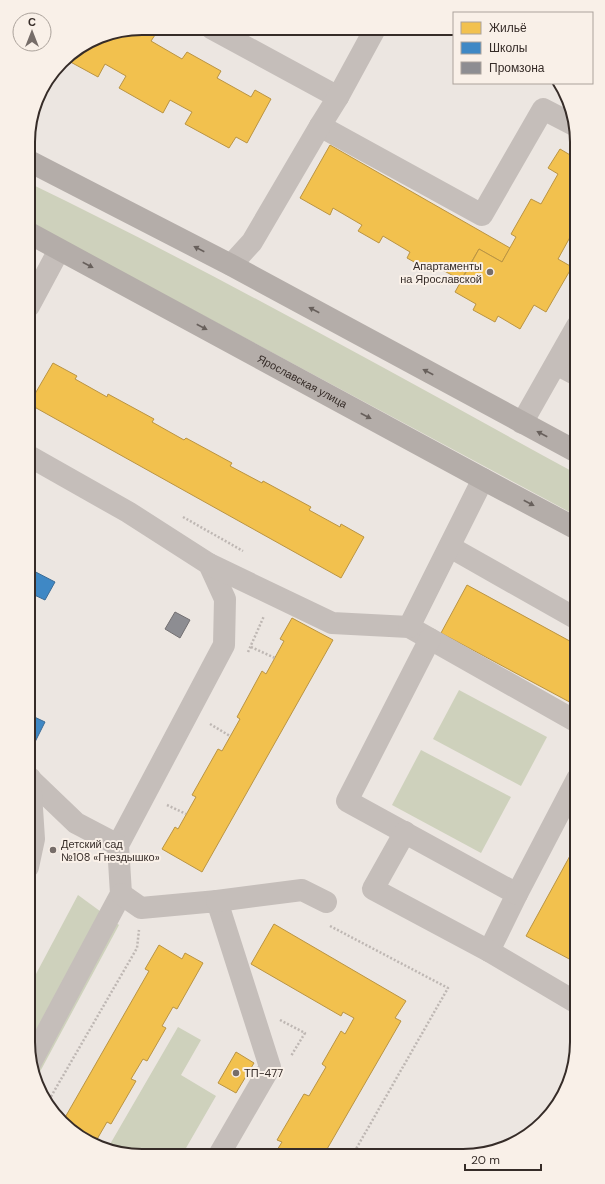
<svg xmlns="http://www.w3.org/2000/svg" width="605" height="1184" viewBox="0 0 605 1184" font-family="'DM Sans',sans-serif">
<rect width="100%" height="100%" fill="#ece6e1"/>
<!-- green -->
<g fill="#ced1bc">
<path d="M29,183c186,90 367,192 548,291v42l-548,-294z"/>
<polygon points="459,690 547,737 521,786 433,739"/>
<polygon points="421,750 511,797 481,853 392,805"/>
<polygon points="78,895 119,925 35,1081 34,1078 28,1042 28,989"/>
<polygon points="178,1027 201,1040 181,1075 216,1096 182,1155 127,1155 109,1146"/>
</g>
<!-- homes -->
<g fill="#f2c14e" stroke="#ba9443">
<polygon points="143,28 155,35 151,41 182,59 187,52 221,71 217,78 251,97 255,90 271,99 247,143 236,137 229,148 185,124 192,112 170,100 163,113 119,88 126,76 105,64 98,77 65,59 67,56 99,37"/>
<polygon points="330,145 510,248 502,262 479,249 461,280 435,266 432,272 407,258 410,252 383,236 379,243 358,231 362,225 333,208 330,215 300,198"/>
<polygon points="560,149 577,159 577,232 574,230 558,259 572,267 546,312 534,305 520,329 498,316 495,322 473,310 476,304 455,292 479,249 502,262 516,237 511,234 531,199 541,204 558,174 548,168"/>
<polygon points="53,363 77,376 75,379 107,397 108,394 154,419 152,422 184,440 186,438 232,463 230,466 262,483 263,481 311,507 309,510 340,527 341,524 364,537 341,578 29,404"/>
<polygon points="467,585 577,645 577,706 441,633"/>
<polygon points="292,618 333,640 202,872 162,849 175,827 178,829 196,797 192,795 218,749 222,751 240,719 237,717 262,671 266,674 284,641 280,639"/>
<polygon points="577,843 577,955 573,961 526,936"/>
<polygon points="274,924 406,1001 395,1018 401,1021 323,1156 274,1155 282,1142 277,1140 304,1094 309,1096 326,1067 322,1064 341,1031 345,1034 354,1018 343,1012 341,1016 251,964"/>
<polygon points="159,945 182,959 185,953 203,963 177,1009 173,1007 162,1026 166,1028 147,1061 143,1059 131,1079 136,1081 111,1124 107,1122 96,1141 67,1128 63,1121 149,971 145,969"/>
<polygon points="236,1052 254,1063 236,1093 218,1083"/>
</g>
<!-- schools -->
<g fill="#3f88c5" stroke="#3c6c96">
<polygon points="28,568 55,582 45,600 28,592"/>
<polygon points="28,714 45,722 34,744 28,742"/>
</g>
<!-- industry -->
<polygon fill="#8d8d92" stroke="#737072" points="175,612 190,620 180,638 165,629"/>
<g fill="none" stroke-linecap="round" stroke-linejoin="round">
<!-- path -->
<g stroke="#beb7b3" stroke-width="2.5" stroke-dasharray="2 2" stroke-linecap="butt">
<polyline points="183,517 243,551"/>
<polyline points="251,647 275,658"/>
<polyline points="248,652 264,616"/>
<polyline points="210,724 230,736"/>
<polyline points="167,805 186,814"/>
<polyline points="330,926 448,988 352,1156"/>
<polyline points="280,1020 305,1033 291,1056"/>
<polyline points="49,1100 137,948 139,930"/>
</g>
<!-- minor -->
<g stroke="#c5beba" stroke-width="22">
<polyline points="211,28 338,97"/>
<polyline points="320,126 482,215 543,109 574,125"/>
<polyline points="231,265 252,242 320,126 338,97 375,29"/>
<polyline points="29,306 59,250"/>
<polyline points="556,364 577,375"/>
<polyline points="522,423 577,326"/>
<polyline points="29,456 128,512 209,564 225,599 224,645 118,845 121,894 31,1062"/>
<polyline points="450,547 577,619"/>
<polyline points="209,564 332,623 409,627 577,722"/>
<polyline points="409,627 483,479"/>
<polyline points="430,639 347,801 517,894 489,951 577,1003"/>
<polyline points="28,777 76,823 118,845"/>
<polyline points="405,832 373,889 489,951"/>
<polyline points="28,867 34,839 30,778"/>
<polyline points="121,894 141,908 217,901 270,1067 219,1155"/>
<polyline points="517,894 577,779"/>
<polyline points="217,901 302,890 326,902"/>
</g>
<!-- major -->
<g stroke="#b4ada9" stroke-width="22">
<polyline points="29,161 231,265 577,452"/>
<path id="s1" d="M29,233l465,252 83,44"/>
</g>
</g>
<!-- one-way arrows -->
<defs><path id="oneway-solid" d="M-6-.8H1V-3.2L6.5 0L1 3.2V.8H-6Z"/></defs>
<g fill="#68605c">
<use href="#oneway-solid" transform="translate(199 249) rotate(-153)"/>
<use href="#oneway-solid" transform="translate(88 265) rotate(28)"/>
<use href="#oneway-solid" transform="translate(314 310) rotate(-152)"/>
<use href="#oneway-solid" transform="translate(202 327) rotate(28)"/>
<use href="#oneway-solid" transform="translate(428 372) rotate(-152)"/>
<use href="#oneway-solid" transform="translate(366 416) rotate(28)"/>
<use href="#oneway-solid" transform="translate(542 434) rotate(-152)"/>
<use href="#oneway-solid" transform="translate(529 503) rotate(28)"/>
</g>
<!-- markers -->
<g fill="#766d69" stroke="#f9f0e8" stroke-width="1.5">
<circle cx="490" cy="272" r="4"/>
<circle cx="53" cy="850" r="4"/>
<circle cx="236" cy="1073" r="4"/>
</g>
<g text-anchor="middle" dominant-baseline="central" stroke-width="4" stroke-linejoin="round" paint-order="stroke">
<!-- poi labels -->
<g font-size="11" fill="#362c28" stroke="#f9f0e8" text-anchor="start">
<text x="482" y="266" text-anchor="end">Апартаменты<tspan x="482" dy="13">на Ярославской</tspan></text>
<text x="61" y="844">Детский сад<tspan x="61" dy="13">№108 «Гнездышко»</tspan></text>
<text x="244" y="1073">ТП-477</text>
</g>
<!-- street labels -->
<g font-size="11" fill="#362c28" stroke="#f9f0e8">
<text stroke="none"><textPath href="#s1" startOffset="311">Ярославская улица</textPath></text>
</g>
</g>
<!-- crop -->
<path d="M0 0H605V1184H0ZM142 35H463A107 107 0 0 1 570 142V1042A107 107 0 0 1 463 1149H142A107 107 0 0 1 35 1042V142A107 107 0 0 1 142 35Z" fill="#f9f0e8" fill-rule="evenodd"/>
<path fill="none" stroke="#362c28" stroke-width="2" d="M142 35H463A107 107 0 0 1 570 142V1042A107 107 0 0 1 463 1149H142A107 107 0 0 1 35 1042V142A107 107 0 0 1 142 35Z"/>
<!-- legend -->
<rect x="453" y="12" width="140" height="72" fill="#f9f0e8" stroke="#aba29b"/>
<rect x="461" y="22" width="20" height="12" fill="#f2c14e" stroke="#aba29b"/>
<text x="489" y="32" font-size="12" fill="#362c28">Жильё</text>
<rect x="461" y="42" width="20" height="12" fill="#3f88c5" stroke="#aba29b"/>
<text x="489" y="52" font-size="12" fill="#362c28">Школы</text>
<rect x="461" y="62" width="20" height="12" fill="#8d8d92" stroke="#aba29b"/>
<text x="489" y="72" font-size="12" fill="#362c28">Промзона</text>
<!-- north arrow -->
<g transform="translate(32 32)"><circle r="19" fill="#f9f0e8" stroke="#aba29b"/>
<path d="M0-3L7 15L0 10L-7 15Z" fill="#766d69"/>
<text y="-6" font-size="11" font-weight="bold" text-anchor="middle" fill="#362c28">С</text>
</g>
<!-- scale -->
<path d="M465 1164v6h76v-6" fill="none" stroke="#362c28" stroke-width="2"/>
<text x="471" y="1164" font-size="12" fill="#362c28" stroke="#f9f0e8" stroke-width="3" paint-order="stroke">20 m</text>
</svg>
